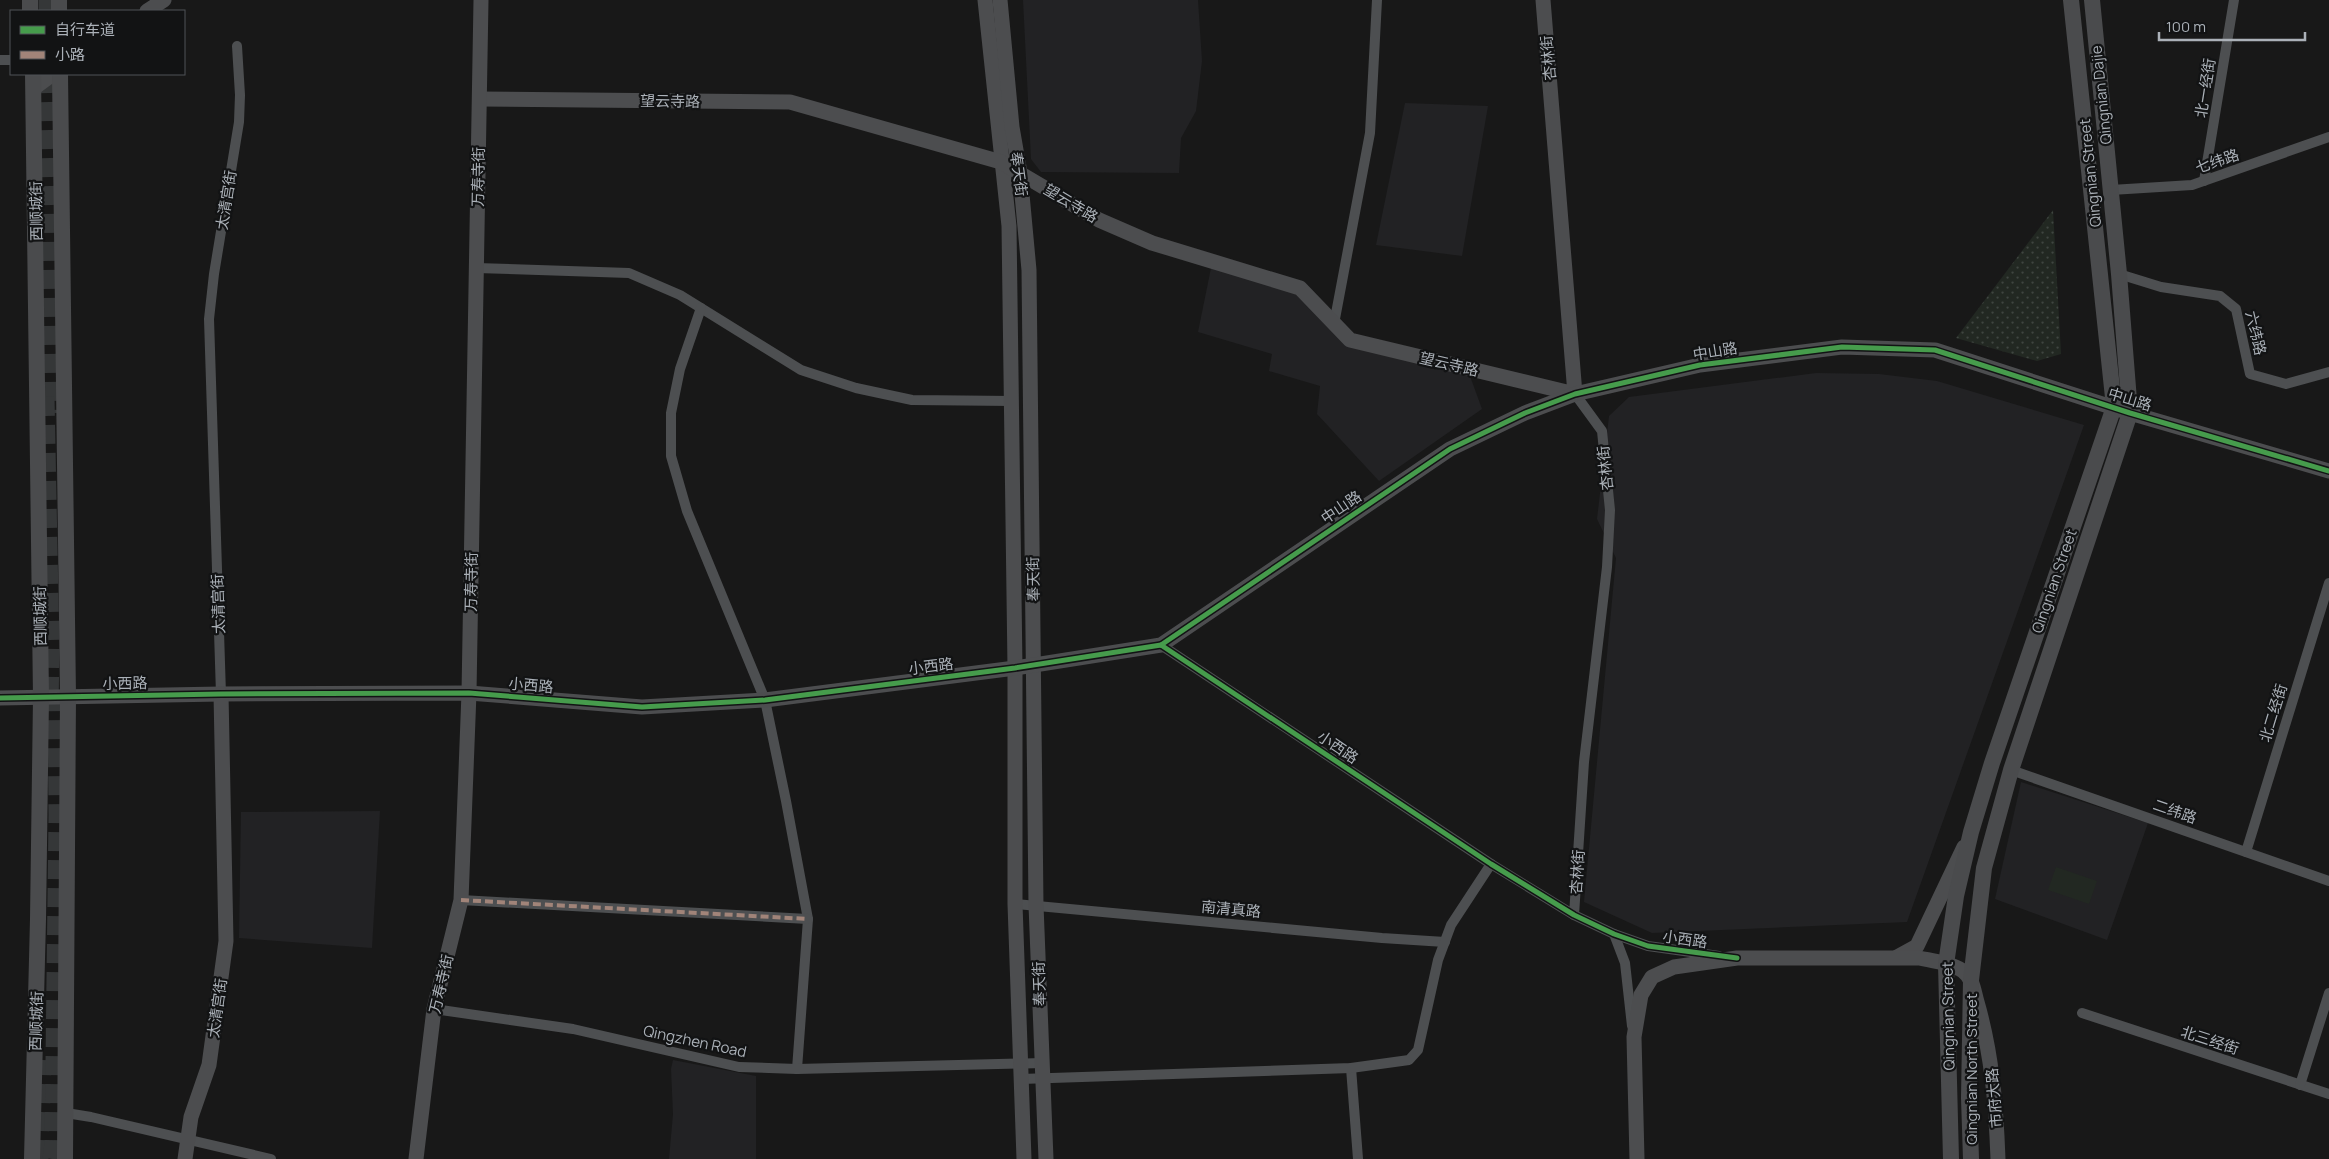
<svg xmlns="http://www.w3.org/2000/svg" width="2329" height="1159" viewBox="0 0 2329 1159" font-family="Manrope,'Noto Sans SC',sans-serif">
<defs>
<pattern id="grass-dots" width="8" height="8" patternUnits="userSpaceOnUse" patternTransform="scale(1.25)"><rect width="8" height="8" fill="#222822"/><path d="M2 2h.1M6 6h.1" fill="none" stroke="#3f4540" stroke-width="1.8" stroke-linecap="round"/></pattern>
</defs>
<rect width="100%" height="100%" fill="#181818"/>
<!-- built -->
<g fill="#222224">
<polygon points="1023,0 1198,0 1202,61 1196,111 1181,138 1179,173 1041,172 1031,159"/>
<polygon points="1405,103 1488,106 1462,256 1376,245"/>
<polygon points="1211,268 1298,292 1341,340 1470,376 1482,409 1379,481 1317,414 1320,386 1269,371 1272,354 1198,332"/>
<polygon points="1816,373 1879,374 1937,381 2084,425 1907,922 1652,933 1584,902 1616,558 1597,519 1609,416 1629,397"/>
<polygon points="2021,782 2148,823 2107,940 1995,899"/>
<polygon points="380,811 372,948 239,938 241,812"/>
<polygon points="673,1060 756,1076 756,1159 669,1159 673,1114 671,1069"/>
</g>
<!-- grass -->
<polygon fill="url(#grass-dots)" points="2053,210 2061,354 2037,361 1956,338"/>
<!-- garden -->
<polygon fill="#222822" points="2056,867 2097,881 2089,904 2048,890"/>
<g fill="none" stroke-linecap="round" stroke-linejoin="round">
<!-- highway-tunnel -->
<g stroke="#353738" stroke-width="19" stroke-dasharray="19 9" stroke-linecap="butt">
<polyline points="48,0 48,11"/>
<polyline points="49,74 54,413"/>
<polyline points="45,397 50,648 49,710"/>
<polyline points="39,1159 42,1060"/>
<polyline points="52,1159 54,1143 58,815 57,695"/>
</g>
<!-- street -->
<g stroke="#4d4f51" stroke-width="10">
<polyline points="0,60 11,60"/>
<polyline points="2204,181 2234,0"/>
<polyline points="2111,190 2192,185 2329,137"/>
<polyline points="476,268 629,273 680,295 801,370 856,388 912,400 1013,401"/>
<polyline points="2119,274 2161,287 2220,296 2236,309 2250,374 2286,384 2329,372"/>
<polyline points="701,308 680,369 671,413 671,456 687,511 765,700 786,801 808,919 797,1069"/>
<polyline points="1334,324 1370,133 1377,0"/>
<polyline points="1161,645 1491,864 1574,915 1614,934 1648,946 1719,956"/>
<polyline points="221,694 209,319 214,274 239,122 240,95 237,46"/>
<polyline points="2011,770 2329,881"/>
<polyline points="2246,852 2329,583"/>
<polyline points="461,900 808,919"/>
<polyline points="1015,904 1382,938 1445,942"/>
<polyline points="1574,915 1584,762 1607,567 1610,510 1602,431 1575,394"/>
<polyline points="1614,934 1625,963 1632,1026"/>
<polyline points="434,1009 573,1029 739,1067 797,1069 1042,1063"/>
<polyline points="2082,1013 2329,1094"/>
<polyline points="1351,1068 1358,1159"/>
<polyline points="1021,1079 1351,1068 1409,1060 1418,1050 1438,960 1451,925 1491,864"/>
<polyline points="2300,1085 2329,993"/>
<polyline points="66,1113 91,1117 271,1159"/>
</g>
<!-- secondary -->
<g stroke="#4c4d4f" stroke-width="15">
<polyline points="985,0 1009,226 1015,668 1015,904 1024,1159"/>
<polyline points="1000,0 1012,127 1020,173 1029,270 1036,905 1046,1159"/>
<polyline points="147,11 164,0"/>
<polyline points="34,88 53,74"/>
<polyline points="480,99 790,102 1001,162 1099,220 1152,243 1300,288 1350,340 1575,394 1543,0"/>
<polyline points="0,698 221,694 469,693 642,707 765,700 1015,668 1161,645 1450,449 1525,413 1575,394 1700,365 1842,347 1935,350 2130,413 2329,471"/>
<polyline points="1897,957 1917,946 1964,847"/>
<polyline points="185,1159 191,1117 209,1065 226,941 221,694"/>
<polyline points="416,1159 434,1009 461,900 469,693 481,0"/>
<path d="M1637,1159l-3,-122 7,-42 11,-18 22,-10 63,-9h182c14,3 32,5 44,13 10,7 11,21 14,31 15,52 19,103 21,157"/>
</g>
<!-- primary -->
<g stroke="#4a4b4d" stroke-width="16">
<polyline points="30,0 30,11"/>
<polyline points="59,0 59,11"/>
<polyline points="60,74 68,696 65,1159"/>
<polyline points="32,1159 38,919 41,697 33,74"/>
<polyline points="1951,1159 1946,964 1956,896 1971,832 1992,763 2114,407 2071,0"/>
<polyline points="1971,1159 1969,1098 1971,980 1984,868 2011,770 2130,413 2119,274 2092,0"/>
</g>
<!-- quiet -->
<polyline stroke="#a18479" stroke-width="4" stroke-dasharray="8 4" stroke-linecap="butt" points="461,900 808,919"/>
<!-- cycleway casing -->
<g stroke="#121314" stroke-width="8">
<g id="cycleway">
<polyline points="1161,645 1450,449 1525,413 1575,394 1700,365 1842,347 1935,350 2130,413 2329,471"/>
<polyline points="0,698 221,694 469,693 642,707 765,700 1015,668 1161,645 1491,864 1574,915 1614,934 1648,946 1737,958"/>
</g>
</g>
<!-- cycleway -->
<use href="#cycleway" stroke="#469c4c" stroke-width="5"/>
</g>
<g text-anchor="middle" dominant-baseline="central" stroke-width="4.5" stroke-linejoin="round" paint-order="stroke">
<!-- street labels -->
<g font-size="15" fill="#abb1b8" stroke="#121314">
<text transform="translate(1548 58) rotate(-95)">杏林街</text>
<text transform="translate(2205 88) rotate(-81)">北一经街</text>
<text transform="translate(2101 95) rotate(-96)">Qingnian Dajie</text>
<text transform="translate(670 101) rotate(1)">望云寺路</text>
<text transform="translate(2217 161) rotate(-19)">七纬路</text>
<text transform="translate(2090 173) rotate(-96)">Qingnian Street</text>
<text transform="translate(1019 174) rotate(82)">奉天街</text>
<text transform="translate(478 177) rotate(-89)">万寿寺街</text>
<text transform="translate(226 200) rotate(-81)">太清宫街</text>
<text transform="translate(1071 203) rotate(31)">望云寺路</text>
<text transform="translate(36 211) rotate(-91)">西顺城街</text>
<text transform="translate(2256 333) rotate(77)">六纬路</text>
<text transform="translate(1715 351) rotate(-9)">中山路</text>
<text transform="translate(1449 364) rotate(13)">望云寺路</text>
<text transform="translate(2130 399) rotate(17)">中山路</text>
<text transform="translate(1605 468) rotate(-96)">杏林街</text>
<text transform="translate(1341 507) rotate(-34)">中山路</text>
<text transform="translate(1033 579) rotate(-91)">奉天街</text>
<text transform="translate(2054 581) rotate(-71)">Qingnian Street</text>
<text transform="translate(471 582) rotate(-89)">万寿寺街</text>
<text transform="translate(218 604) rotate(-92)">太清宫街</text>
<text transform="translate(40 616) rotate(-91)">西顺城街</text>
<text transform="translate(931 666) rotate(-7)">小西路</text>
<text transform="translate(125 683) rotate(-1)">小西路</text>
<text transform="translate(531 685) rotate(5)">小西路</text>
<text transform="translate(2273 713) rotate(-73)">北二经街</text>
<text transform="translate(1338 747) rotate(34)">小西路</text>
<text transform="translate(2175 811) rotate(19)">二纬路</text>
<text transform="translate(1577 872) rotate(-86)">杏林街</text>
<text transform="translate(1231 909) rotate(5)">南清真路</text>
<text transform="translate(1685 939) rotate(8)">小西路</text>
<text transform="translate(441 984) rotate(-77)">万寿寺街</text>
<text transform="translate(1039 984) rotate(-92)">奉天街</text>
<text transform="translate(217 1008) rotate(-82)">太清宫街</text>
<text transform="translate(1948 1016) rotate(-91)">Qingnian Street</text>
<text transform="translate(36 1021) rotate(-88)">西顺城街</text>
<text transform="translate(2210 1040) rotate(18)">北三经街</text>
<text transform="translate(695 1041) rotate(12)">Qingzhen Road</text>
<text transform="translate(1971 1069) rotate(-90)">Qingnian North Street</text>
<text transform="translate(1994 1098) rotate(-95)">市府大路</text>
</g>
</g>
<!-- legend -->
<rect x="10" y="10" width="175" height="65" fill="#121314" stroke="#4f5256"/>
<rect x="20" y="26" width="25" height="8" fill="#469c4c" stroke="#4f5256"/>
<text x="55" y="35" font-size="15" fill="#abb1b8">自行车道</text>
<rect x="20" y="51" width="25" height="8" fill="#a18479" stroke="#4f5256"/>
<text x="55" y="60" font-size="15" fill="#abb1b8">小路</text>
<!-- scale -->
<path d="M2159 32v8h146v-8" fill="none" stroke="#abb1b8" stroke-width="2.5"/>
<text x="2166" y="32" font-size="15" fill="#abb1b8" stroke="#121314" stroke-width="4" paint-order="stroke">100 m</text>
</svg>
